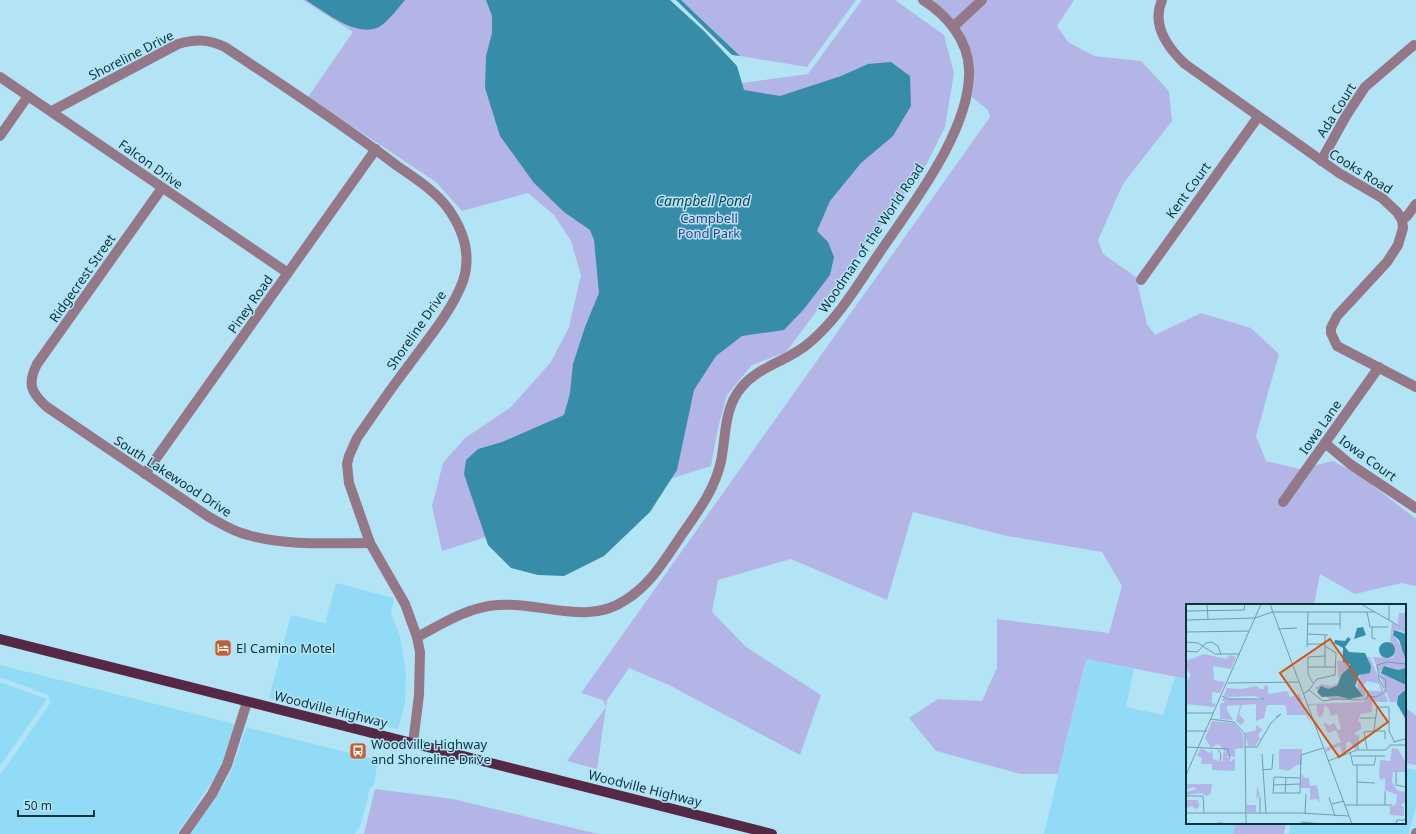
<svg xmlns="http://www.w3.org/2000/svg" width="1416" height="834" viewBox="0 0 1416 834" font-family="'Noto Sans',sans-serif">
<rect width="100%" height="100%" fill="#b3e4f6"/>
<!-- built -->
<g fill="#91dbf6">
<polygon points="336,583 394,598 391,613 400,636 406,672 405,703 398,729 269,698 291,615 325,623"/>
<polygon points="1086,659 1134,669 1126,707 1163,715 1175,677 1187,679 1187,823 1236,823 1233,834 1044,834"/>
<polygon points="0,665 235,724 222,763 215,777 177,834 0,834 0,775 51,702 48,695 0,677"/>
<polygon points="0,682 47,699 0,766"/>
<polygon points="246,727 378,760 374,785 370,788 361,824 355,834 191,834 225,783 233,767"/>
<polygon points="1405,768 1416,770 1416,806 1409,834 1289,834 1291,823 1405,823"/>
</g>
<!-- green -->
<g fill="#b3b5e6">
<polygon points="303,0 634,0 705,88 808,74 862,0 895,0 944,35 954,73 945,127 926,165 786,352 752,365 727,395 718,428 711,466 442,551 432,506 443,463 465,438 511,407 551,362 569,327 581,275 571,241 554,215 528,193 462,211 436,182 308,97 353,32"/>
<polygon points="681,0 856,0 807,67 740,56"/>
<path d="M932,0h142l-17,26 11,16 26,14 47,5 28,30 3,30 -49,63 -25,56 5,14 33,23 11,47 8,11 46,-22 50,15 28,26 -23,82 10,25 34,8 33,-8 28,15 55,43v67l-14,-3 -47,11 -35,-20 -6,31h-127v74l-101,-20 -28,115h-37l-85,-23 -27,-33 29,-19 44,2 15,-33v-49l112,14 13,-47 -20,-34 -95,-16 -94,-24 -26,88 -96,-41 -73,21 -6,32 34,35 75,48 -21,60 -131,-70 -40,-17 -22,32 -10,69 -30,-8 39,-54 -3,-7 -22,-7 409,-576 -2,-7 -16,-13c8,-44 -6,-70 -40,-97z"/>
<polygon points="1405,707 1416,716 1416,765 1405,763"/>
<polygon points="375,789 453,799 598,834 364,834"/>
<polygon points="1236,823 1286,823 1284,834 1233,834"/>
</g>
<!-- water -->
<g fill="#378da8">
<path d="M306,0h99c-7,8 -17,22 -26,27 -23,11 -54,-15 -73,-27z"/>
<polygon points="486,0 670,0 704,31 737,66 744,90 780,96 841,76 868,64 891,62 910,76 911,106 893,136 861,163 830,201 817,231 828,242 834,257 830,275 804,309 784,330 742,336 716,356 694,390 677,470 650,512 604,556 564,576 538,575 511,568 488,545 464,474 466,460 478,449 502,442 564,415 570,393 573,364 585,327 599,293 594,240 590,230 564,212 534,183 500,136 485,88 486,56 492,33 492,16"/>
<polygon points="676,0 681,0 740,56 732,55"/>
</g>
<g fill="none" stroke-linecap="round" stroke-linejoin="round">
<!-- minor -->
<g stroke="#947888" stroke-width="10">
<path d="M1162,0c-11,25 5,47 23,64l154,109 43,25 15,14 5,8 1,8 -5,17 -11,17 -50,54 -6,12v5l6,13 79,41"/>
<polyline points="953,27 982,0"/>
<polyline points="0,77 288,273"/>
<path d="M52,111l126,-67c18,-5 30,-5 47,3 57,38 116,76 171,118 17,12 38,25 51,42 16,22 25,47 16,74 -12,32 -37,60 -57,88 -17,22 -33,46 -49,69l-8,18 -2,8 2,19 21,60 35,61 12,33 3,15 -1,43 -6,48"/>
<polyline points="0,136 28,96"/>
<polyline points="1321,161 1346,116 1365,87 1414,45"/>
<path d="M162,188l-125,176c-10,20 -6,29 10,43l162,110c13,7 25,15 39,18 39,11 82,8 122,8"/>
<polyline points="1402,220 1407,216 1416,204"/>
<polyline points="1141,280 1258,117"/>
<polyline points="1325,443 1350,464 1416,508"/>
<polyline points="145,474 376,149"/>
<polyline points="1283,502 1379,367"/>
<path d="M417,637c25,-13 51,-30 80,-32 42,-4 89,21 127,-4 27,-16 42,-43 59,-68 16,-23 32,-44 38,-72 5,-25 3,-53 20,-73 17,-22 48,-27 68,-45 29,-24 50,-60 71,-91 32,-47 92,-124 89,-183 -1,-29 -22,-54 -46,-69"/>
<polyline points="184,834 212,794 227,765 247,702"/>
<polyline points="1416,834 1416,833"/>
</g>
<!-- major -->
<polyline stroke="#552945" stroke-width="10" points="0,639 772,834"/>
</g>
<!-- icons -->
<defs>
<g id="hotel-square" transform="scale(0.9)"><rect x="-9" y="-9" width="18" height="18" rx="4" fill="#c45d30" stroke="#b3e4f6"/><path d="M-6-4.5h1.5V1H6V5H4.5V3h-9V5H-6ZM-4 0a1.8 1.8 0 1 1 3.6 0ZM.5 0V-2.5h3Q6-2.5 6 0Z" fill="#fff"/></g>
<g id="bus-square" transform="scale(0.9)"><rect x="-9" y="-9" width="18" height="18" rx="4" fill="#c45d30" stroke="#b3e4f6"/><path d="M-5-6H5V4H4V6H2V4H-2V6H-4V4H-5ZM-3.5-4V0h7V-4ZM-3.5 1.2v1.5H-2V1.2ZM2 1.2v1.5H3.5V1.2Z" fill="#fff"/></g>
</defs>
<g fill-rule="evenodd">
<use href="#hotel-square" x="223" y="648"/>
<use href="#bus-square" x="358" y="751"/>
</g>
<g text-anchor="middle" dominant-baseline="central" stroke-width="3" stroke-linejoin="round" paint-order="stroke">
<!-- street labels -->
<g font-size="13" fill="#0c323e" stroke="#b3e4f6">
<text transform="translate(131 55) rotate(-27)">Shoreline Drive</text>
<text transform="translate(1336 110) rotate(-58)">Ada Court</text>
<text transform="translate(151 164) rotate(35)">Falcon Drive</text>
<text transform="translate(1361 171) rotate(32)">Cooks Road</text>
<text transform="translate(1188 190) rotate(-54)">Kent Court</text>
<text transform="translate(871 238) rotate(-56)">Woodman of the World Road</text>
<text transform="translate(82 278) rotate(-55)">Ridgecrest Street</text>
<text transform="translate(250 304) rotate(-55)">Piney Road</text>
<text transform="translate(416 330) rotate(-55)">Shoreline Drive</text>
<text transform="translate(1320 427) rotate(-55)">Iowa Lane</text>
<text transform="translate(1368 458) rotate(36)">Iowa Court</text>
<text transform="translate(173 476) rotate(33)">South Lakewood Drive</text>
<text transform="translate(331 709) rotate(14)">Woodville Highway</text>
<text transform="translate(645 788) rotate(14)">Woodville Highway</text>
</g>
<!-- park labels -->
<g font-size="13" fill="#423c87" stroke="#b3e4f6">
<text x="709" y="218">Campbell<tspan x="709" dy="15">Pond Park</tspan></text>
</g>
<!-- poi labels -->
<g font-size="13" fill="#0c323e" stroke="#b3e4f6" text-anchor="start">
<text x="236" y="648">El Camino Motel</text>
<text x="371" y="744">Woodville Highway<tspan x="371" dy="15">and Shoreline Drive</tspan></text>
</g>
<!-- water labels -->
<g font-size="14" font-style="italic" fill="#183e4b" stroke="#b3e4f6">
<text x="703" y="200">Campbell Pond</text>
</g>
</g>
<!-- overview -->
<g transform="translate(1186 604)">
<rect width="220" height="220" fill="#b3e4f6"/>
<path d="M213,9h7v16l-8,-5zM206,19l14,8v2l-11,-4 -3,4 11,17 3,18 -8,2 -12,-4 -6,6 24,12 2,7 -8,4 -1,7h-7l-17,-45 20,1 2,-8 -5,-7zM156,47l23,8 -12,25 5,5v-11l13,-12 -4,-9h3l18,45h-16v10l-11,2 -3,7 3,2v6l-6,4 2,4v12l-2,1 -5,-9 -4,2v11l-3,1 -3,-9 -14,6 -1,-4 16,-6 -5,-12 -8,3 -4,-8 1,-3 4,4 5,-3 4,7 3,-1 -4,-15 -6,2 -2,-7 -4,-4 -3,11 -4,1 -2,-13 -7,2 -1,-2 55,-2 3,-3 2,-8h13l-2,-7 -12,-3 -4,4 3,5 -1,8 -34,2 -16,-12 6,-4 10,2 8,-3 -2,-22h5zM18,50l22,5 4,-4 6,2 -5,12 -18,-3 1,14 11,2 -5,11 -8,-1v11l4,1 -2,3 -28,-3v-21l5,-8 -5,-6v-8zM78,81l4,1v8l19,-3 3,6 9,-3 14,33 -7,-12h-19l-1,-9 -2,-1h-17l-3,13 -8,3v-17l-14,1 -3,9 6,7 -4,4 -5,-4 4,-16 -13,1v4l6,10 -13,-1v-15l5,-2 -3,-2 1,-2 41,2 -9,-4 -29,1 -2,-2 3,-7 14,1 15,-3 5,3h3zM26,117l22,2 9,11 1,14 -9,1v8l-8,-1 4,6 4,-4v13l-23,-1v-6h-11l1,-6 -5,-2 4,-8 9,5 2,-4 1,10 9,3 2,-12 -6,-6 -7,4 -6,-10zM70,121l6,4 -4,7 3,2 -6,8h-7l-3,-13 11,-3zM206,144l6,1 8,14v9h-13l-1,10 6,9 8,1v9l-5,4 3,2v9l-14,-1v-8l6,-3 1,-9 -12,-5v-12l-4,2 -2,-4 1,-16 10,1zM93,145h23v15l-5,1 -9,6 -9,-2zM116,169l2,5h5l1,8 7,-1 3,17 -3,-3 -7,1v-12h-10zM0,180h26l-1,9 -4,3 -6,-3 -15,2v-3l11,-3 -4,-2 -5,2zM71,182l3,9 -4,4v13h-9l-1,-7h10zM0,196h12l1,7 -4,2 -3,-3 -4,2z" fill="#b3b5e6"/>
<path d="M177,23l3,8 -12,4 3,-11zM208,26l12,4v27l-7,-21 -6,-5zM162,33l3,2 -6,8 4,5 16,1 6,13 -1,7 -11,2 -4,11 8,10 -14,3 -11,-3 -16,1 -5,-5 4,-6 7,3 9,-3 5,-12 8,-7v-3l-7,-2v-14l-9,-5 1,-3 10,1zM193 46a8 8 0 1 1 16 0a8 8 0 1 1-16 0ZM198,62l14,4 8,-2v17l-25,-12zM218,87h2v29l-9,-16 1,-8z" fill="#378da8"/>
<path fill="none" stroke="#709dac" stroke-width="1" d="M21,0l1,15M84,0l82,220M175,0l45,26M0,7l58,-1 1,-6M86,8h103M154,8v17M181,8l3,15h18M69,14l17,-6M0,16l69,-2M203,16v-16M122,20h32M186,23v11l4,1M92,25l19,-1M0,28l63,-1M121,30l21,1M139,31v32M0,38l12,1 17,11h25M121,40h18M121,43l1,-35M0,47l11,1 9,-9 6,-1 6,4 3,9M122,63h28M42,79l70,-1M127,79l-5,-9v-17l17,-1M198,84l-5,-9 -2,-14 10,-3 19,2M123,86l14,11 13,-2 26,1 5,-2 1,-8M117,90l6,-4 8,-11 18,-4 1,-22 -11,-7M36,92l7,3h35M181,92l9,1 9,-5 1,-12 -7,-4M0,109h27M174,114h15M24,115l24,3 11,12 1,90M0,127h21M188,127h11v8M207,138l13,-3M0,143l42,2 2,10M59,143h12l14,-24 10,-9 -5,3M181,145l-3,-17 10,-1 3,-24h12v24l5,10M32,146l3,4 -1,7M172,146v-15M164,148l3,13h21l2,-9M76,150l4,59M166,152h33M142,157l29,-11h29l4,-5h16M76,166l10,-1 1,-15M210,167v14l10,2M0,171l75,-171M114,174l-26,-1 -1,16h27l1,-38 22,-7M171,178l18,1M87,181l27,-1M199,187v14M99,189l1,-15M0,192h17l1,17M74,193v16M143,193l6,19M146,200l12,-3M159,201h47M171,201v-40M0,209h115l48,3M119,209l1,-19M115,218l21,2M31,219l17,1M210,220l1,-4h9"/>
<path fill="#d25511" fill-opacity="0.15" stroke="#d25511" stroke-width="2" d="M144,35l58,83 -49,35 -59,-84z"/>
<rect width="220" height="220" fill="none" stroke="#0c323e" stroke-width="2"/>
</g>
<!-- scale -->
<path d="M18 810v6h76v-6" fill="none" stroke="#0c323e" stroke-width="2"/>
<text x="24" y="810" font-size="12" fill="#0c323e" stroke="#b3e4f6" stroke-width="3" paint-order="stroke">50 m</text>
</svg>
